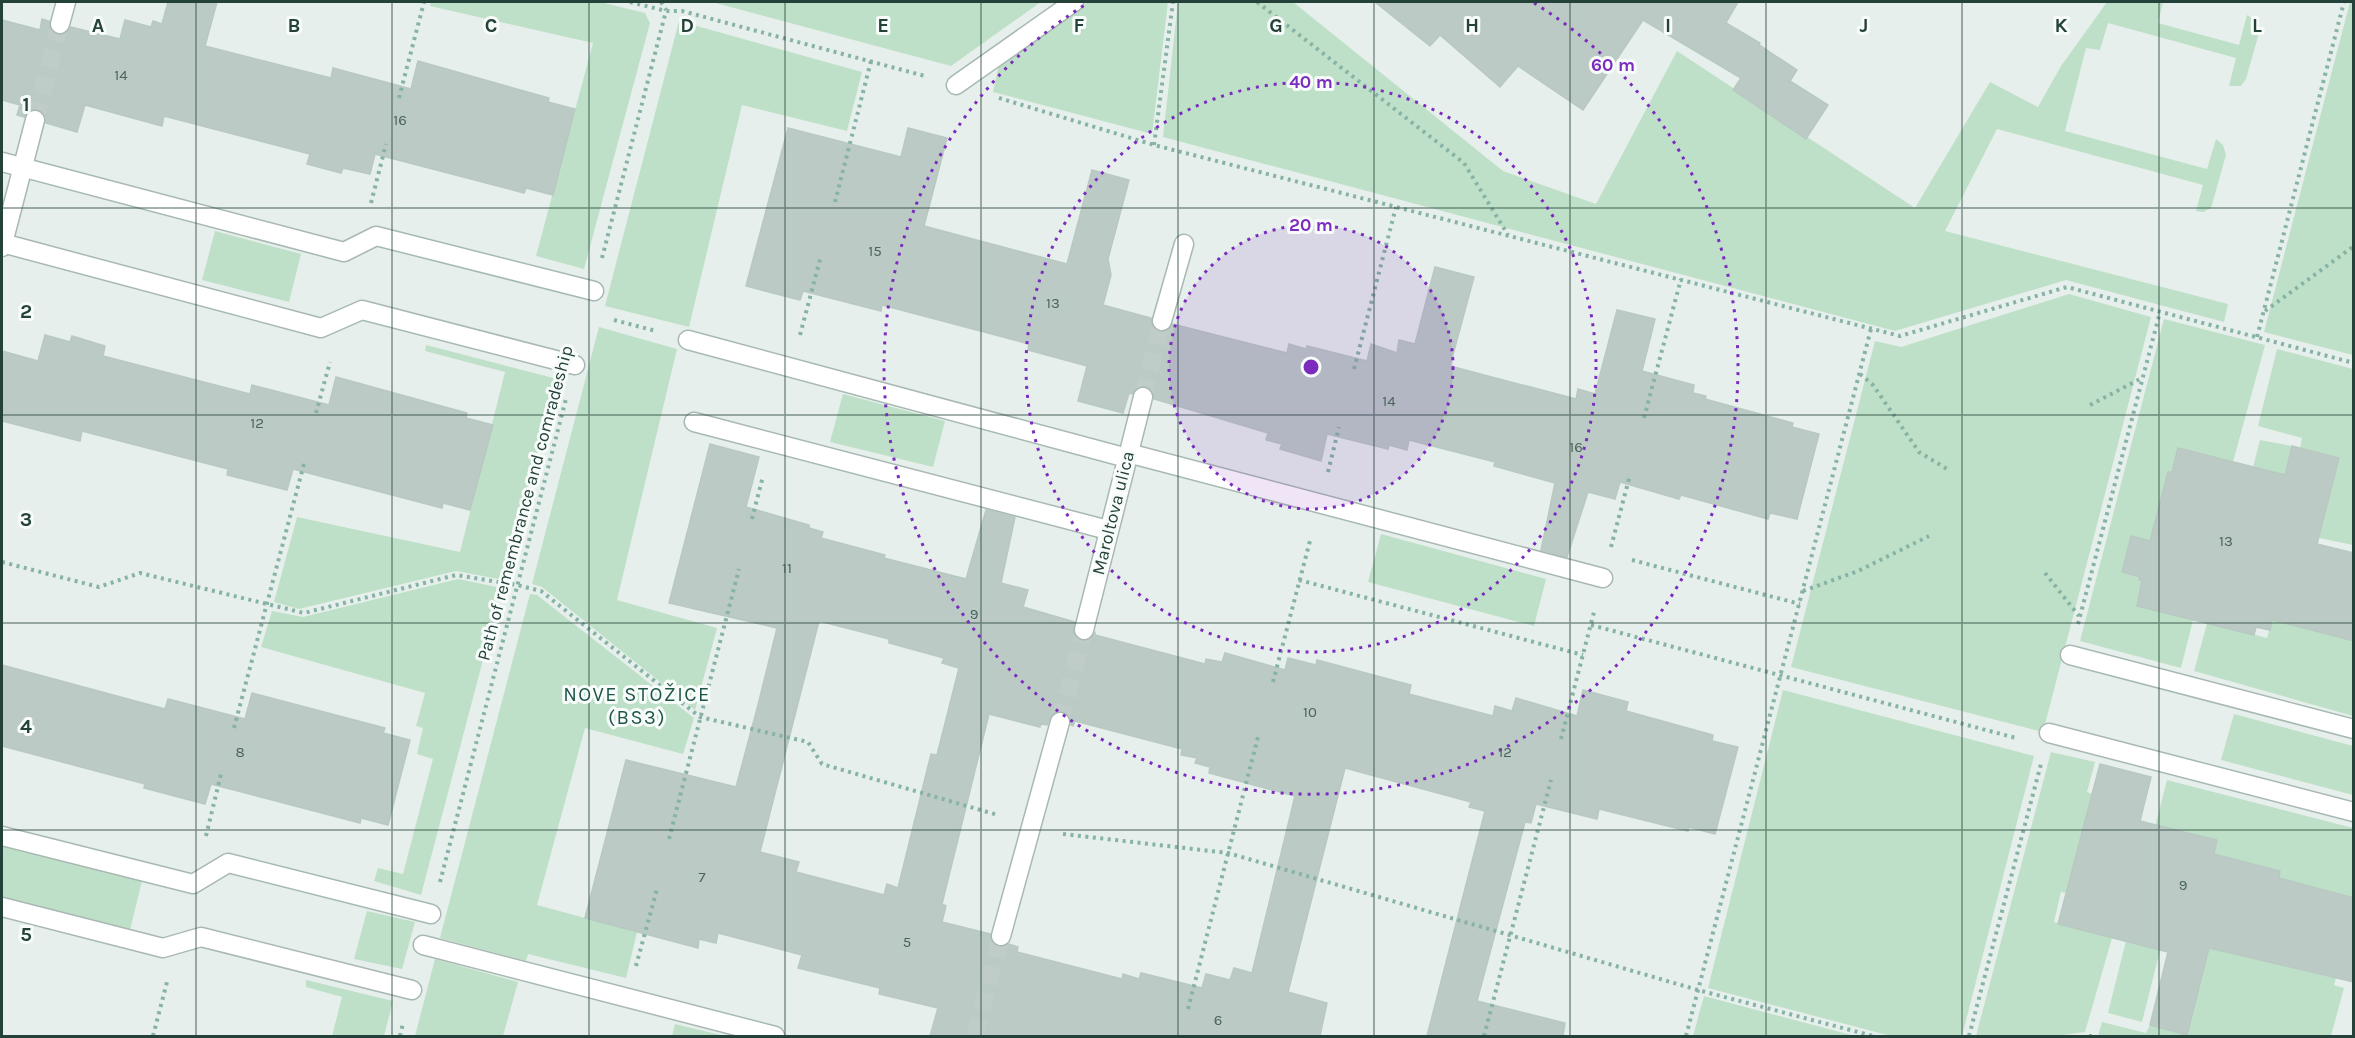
<svg xmlns="http://www.w3.org/2000/svg" width="2355" height="1038" viewBox="0 0 2355 1038" font-family="Karla,sans-serif">
<rect width="100%" height="100%" fill="#e6efeb"/>
<!-- green -->
<g fill="#bfe0c8">
<polygon points="431,2 600,2 645,13 650,23 584,269 536,256 593,43 430,6"/>
<polygon points="712,2 1041,2 951,66"/>
<polygon points="1088,2 1168,2 1152,134 993,92 999,64"/>
<polygon points="1178,2 1293,2 1503,171 1596,204 1677,51 1915,208 1990,82 2038,107 2061,66 2107,2 2163,2 2158,23 2239,45 2247,15 2255,20 2259,33 2246,79 2241,86 2229,86 2236,58 2108,23 2100,50 2086,48 2065,131 2207,169 2216,139 2223,145 2226,155 2211,208 2203,212 2196,211 2203,185 1997,129 1945,231 2228,304 2224,322 2066,280 1895,331 1163,137"/>
<polygon points="2350,2 2354,2 2353,355 2264,332"/>
<polygon points="679,21 862,72 847,131 742,105 689,327 605,306"/>
<polygon points="215,231 301,254 289,302 202,280"/>
<polygon points="2069,294 2151,317 2043,732 1791,667 1875,341 1901,347"/>
<polygon points="2164,319 2265,345 2233,462 2178,448 2172,472 2168,472 2163,492 2158,543 2122,572 2140,577 2139,580 2143,581 2137,606 2193,620 2181,668 2080,641"/>
<polygon points="599,327 677,349 617,600 717,628 695,710 542,587 532,584"/>
<polygon points="426,345 557,379 504,580 456,571 299,609 274,602 297,517 460,552 505,372 425,351"/>
<polygon points="2277,349 2353,369 2353,545 2319,538 2339,458 2300,448 2302,438 2258,426"/>
<polygon points="843,394 945,421 933,467 830,442"/>
<polygon points="2260,440 2292,446 2278,500 2241,514"/>
<polygon points="1381,534 1546,579 1534,626 1368,582"/>
<polygon points="458,579 502,588 421,895 374,881 378,868 403,874 433,759 417,754 423,728 416,726 425,693 261,647 272,611 303,617"/>
<polygon points="530,594 537,595 694,718 683,754 585,728 537,905 637,932 626,978 528,954 526,961 440,938"/>
<polygon points="2211,609 2233,629 2267,638 2272,620 2353,641 2353,716 2194,671"/>
<polygon points="1783,690 2034,756 1962,1036 1891,1036 1708,988"/>
<polygon points="2234,714 2353,746 2353,795 2221,760"/>
<polygon points="2051,752 2095,762 2087,792 2092,794 2066,893 2061,892 2054,922 2112,938 2085,1032 2055,1036 1976,1036"/>
<polygon points="2167,780 2353,828 2353,898 2279,878 2280,871 2256,865 2212,860 2217,840 2183,831 2152,839"/>
<polygon points="2,846 142,881 130,930 2,898"/>
<polygon points="367,911 415,922 402,969 354,959"/>
<polygon points="2130,925 2163,939 2142,1022 2108,1013"/>
<polygon points="2191,937 2337,975 2334,985 2344,988 2331,1036 2098,1036 2102,1022 2146,1033 2150,1025 2187,1035 2208,954"/>
<polygon points="435,959 518,982 503,1036 415,1036"/>
<polygon points="306,980 393,1001 384,1036 332,1036 342,997 306,987"/>
<polygon points="1704,996 1855,1036 1693,1036"/>
<polygon points="675,1024 725,1036 672,1036"/>
</g>
<!-- building -->
<g fill="#bbcac4" stroke="#b8c9c2" stroke-width="1.5" fill-rule="evenodd">
<polygon points="168,2 217,2 205,46 331,78 333,68 411,89 418,61 549,98 548,102 575,109 553,195 526,188 524,193 375,154 370,174 343,168 341,173 307,164 310,154 164,116 162,126 85,105 77,132 46,123 46,116 38,109 31,109 24,117 17,115 20,105 2,100 2,20 40,30 42,19 49,21 52,31 58,35 67,32 71,27 120,39 125,20 151,27 153,21 162,24"/>
<polygon points="1375,2 1738,2 1726,23 1760,43 1759,45 1797,70 1790,81 1828,105 1806,139 1733,90 1741,78 1643,20 1583,110 1518,66 1500,87 1440,35 1430,46"/>
<polygon points="788,128 901,157 908,128 947,138 924,226 1067,264 1092,170 1129,180 1108,259 1111,275 1103,305 1151,318 1154,328 1159,332 1169,329 1173,324 1287,353 1289,344 1306,349 1307,346 1367,361 1371,344 1397,353 1399,340 1415,344 1435,267 1474,277 1450,366 1576,399 1578,389 1595,394 1617,310 1655,319 1642,371 1694,385 1693,393 1706,396 1705,399 1793,423 1792,427 1819,434 1797,519 1770,513 1768,519 1681,495 1679,499 1620,482 1615,499 1588,492 1567,557 1541,550 1555,483 1494,466 1495,462 1409,440 1407,450 1389,445 1388,449 1327,434 1321,461 1280,449 1282,444 1266,440 1268,433 1154,399 1151,389 1145,386 1139,386 1132,394 1129,393 1123,413 1078,401 1087,366 1028,350 1029,344 882,305 881,311 803,291 800,300 746,286"/>
<polygon points="45,335 70,342 72,336 105,346 103,356 250,394 252,385 329,405 336,377 467,413 466,418 493,425 470,510 443,503 442,508 293,469 287,490 227,475 228,469 82,431 80,441 2,421 2,351 38,361"/>
<path d="M710,444l49,13 -13,50 63,18v3l14,4 -2,6 64,17 -1,3 82,21 20,-69 29,7 -14,66 27,7 -5,17 52,15 -2,12 8,7h7l7,-8v2l110,29 1,-5 16,3 3,-9 60,17 3,-12 28,7 1,-5 94,25 -2,9 84,22 2,-10 17,5 4,-13 61,18 6,-26 45,12 -2,9 87,24 -1,6 26,6 -23,87 -26,-7 -1,4 -89,-22 -2,10 -61,-15 -5,19 -6,-1 -48,179 88,22 -2,13h-136l58,-225 -16,-4 2,-5 -126,-34 -57,224 39,11 -7,33h-390l8,-28 -59,-14 1,-6 -82,-20 4,-13 -84,-22 -2,10 -17,-4 -1,9 -113,-30 41,-158 110,27 22,-82 19,-77 -108,-25zM819,621l70,18v4l55,15 -2,5 17,5 -22,87 -6,-1 -33,134 -11,-4 -3,11 -88,-23 3,-10 -39,-10zM1057,711l11,3 3,5v6l2,1 2,-5 107,28 -1,6 16,3 -2,5 15,4 -1,6 86,23 -43,177 -18,-5 -4,12 -24,-6 -4,14 -61,-15 -2,6 -16,-5 -1,5 -105,-27 1,-5 -9,-3 -12,3 -4,-4 -3,-9 -48,-12 4,-16 -4,-2 47,-190 51,13 1,-3 6,1 5,-11z"/>
<polygon points="2292,446 2339,458 2317,544 2354,553 2354,641 2272,620 2270,630 2256,627 2254,635 2137,606 2142,580 2139,580 2140,577 2122,572 2131,536 2150,541 2168,472 2172,472 2178,448 2285,475"/>
<polygon points="2,665 165,709 168,699 245,719 252,693 385,728 383,733 410,740 388,825 361,818 360,823 211,784 205,804 144,788 145,784 2,746"/>
<polygon points="2100,764 2151,777 2140,821 2217,840 2214,854 2280,871 2279,878 2354,898 2354,982 2209,948 2187,1035 2150,1025 2168,952 2058,924"/>
</g>
<g fill="none" stroke-linecap="round" stroke-linejoin="round">
<!-- minor-tunnel -->
<g stroke="#bfccc8" stroke-width="18" stroke-dasharray="18 9" stroke-linecap="butt">
<polyline points="35,120 60,24"/>
<polyline points="1143,397 1162,321"/>
<polyline points="1060,722 1084,630"/>
<polyline points="975,1036 1001,936"/>
</g>
<!-- minor casing -->
<g stroke="#a8b8b2" stroke-width="21">
<g id="minor">
<polyline points="60,24 66,2"/>
<polyline points="956,85 1074,2"/>
<polyline points="2,162 344,252 376,236 594,291"/>
<polyline points="2,243 321,328 362,310 575,365"/>
<polyline points="2,247 35,120"/>
<polyline points="1162,321 1184,244"/>
<polyline points="688,340 1127,458"/>
<polyline points="694,422 1108,530"/>
<polyline points="1128,453 1603,578"/>
<polyline points="1084,630 1143,397"/>
<polyline points="2070,655 2354,729"/>
<polyline points="2049,733 2354,812"/>
<polyline points="2,836 193,884 228,863 431,914"/>
<polyline points="2,907 163,948 201,937 412,990"/>
<polyline points="1001,936 1060,722"/>
<polyline points="423,945 775,1036"/>
</g>
</g>
<!-- path -->
<g stroke="#86b3a5" stroke-width="4" stroke-dasharray="3 4.5" stroke-linecap="butt">
<polyline points="630,2 666,11 682,11 925,76"/>
<polyline points="661,2 666,10"/>
<polyline points="1257,2 1464,163 1508,235"/>
<polyline points="399,98 424,2"/>
<polyline points="999,98 1154,145 1900,336 2067,287 2354,363"/>
<polyline points="1154,145 1173,2"/>
<polyline points="835,202 871,61"/>
<polyline points="371,203 386,144"/>
<polyline points="602,258 666,11"/>
<polyline points="2265,311 2354,246"/>
<polyline points="614,320 656,331"/>
<polyline points="800,335 821,256"/>
<polyline points="2257,337 2344,2"/>
<polyline points="1354,369 1396,207"/>
<polyline points="1860,374 1873,385 1919,452 1947,469"/>
<polyline points="2090,405 2142,378"/>
<polyline points="316,413 330,362"/>
<polyline points="1644,418 1681,279"/>
<polyline points="1328,472 1339,427"/>
<polyline points="752,519 763,476"/>
<polyline points="1611,547 1630,475"/>
<polyline points="1632,560 1800,604"/>
<polyline points="2,562 99,587 140,573 304,613 456,575 517,585 541,591 700,717 808,742 822,764 998,815"/>
<polyline points="2045,573 2079,616"/>
<polyline points="1299,580 1583,655"/>
<polyline points="1803,591 1858,571 1929,536"/>
<polyline points="2078,624 2160,312"/>
<polyline points="1591,625 2016,738"/>
<polyline points="1273,682 1311,537"/>
<polyline points="234,728 305,460"/>
<polyline points="1561,739 1594,612"/>
<polyline points="1063,834 1228,853 1698,990 1873,1036"/>
<polyline points="206,836 221,774"/>
<polyline points="669,839 739,569"/>
<polyline points="440,882 566,399"/>
<polyline points="636,966 657,889"/>
<polyline points="1188,1009 1259,733"/>
<polyline points="153,1036 167,982"/>
<polyline points="400,1036 403,1023"/>
<polyline points="1484,1036 1551,780"/>
<polyline points="1686,1036 1871,329"/>
<polyline points="1969,1036 2041,764"/>
<polyline points="2089,1036 2092,1036"/>
</g>
<!-- minor -->
<use href="#minor" stroke="#fff" stroke-width="18"/>
</g>
<!-- grid -->
<path fill="none" stroke="#24423a" stroke-width="1.5" stroke-opacity="0.55" d="M196,2v1034M392,2v1034M589,2v1034M785,2v1034M981,2v1034M1178,2v1034M1374,2v1034M1570,2v1034M1766,2v1034M1962,2v1034M2159,2v1034M2,208h2352M2,415h2352M2,623h2352M2,830h2352"/>
<!-- distance rings -->
<circle cx="1311" cy="367" r="142" fill="#7b2cbf" fill-opacity=".12"/>
<g fill="none" stroke="#7b2cbf" stroke-width="3" stroke-dasharray="3 6">
<circle cx="1311" cy="367" r="142"/>
<circle cx="1311" cy="367" r="285"/>
<path d="M1534 3A427 427 0 1 1 1088 3"/>
</g>
<g text-anchor="middle" dominant-baseline="central" stroke-width="6" stroke-linejoin="round" paint-order="stroke">
<!-- number labels -->
<g font-size="15" fill="#4a645c">
<text x="121" y="75">14</text>
<text x="400" y="120">16</text>
<text x="875" y="251">15</text>
<text x="1053" y="303">13</text>
<text x="1389" y="401">14</text>
<text x="257" y="423">12</text>
<text x="1576" y="447">16</text>
<text x="2226" y="541">13</text>
<text x="787" y="568">11</text>
<text x="974" y="614">9</text>
<text x="1310" y="712">10</text>
<text x="240" y="752">8</text>
<text x="1505" y="752">12</text>
<text x="702" y="877">7</text>
<text x="2183" y="885">9</text>
<text x="907" y="942">5</text>
<text x="1218" y="1020">6</text>
</g>
<!-- street labels -->
<g font-size="18" fill="#24423a" stroke="#f7fbf9">
<text transform="translate(525 503) rotate(-75)">Path of remembrance and comradeship</text>
<text transform="translate(1113 513) rotate(-76)">Maroltova ulica</text>
</g>
<!-- neighbourhood labels -->
<g font-size="20" letter-spacing="1.5" fill="#1f5548" stroke="#f7fbf9">
<text x="637" y="694">NOVE STOŽICE<tspan x="637" dy="23">(BS3)</tspan></text>
</g>
</g>
<g font-size="20" text-anchor="middle" font-weight="bold" fill="#24423a" stroke="#f7fbf9" stroke-width="6" stroke-linejoin="round" paint-order="stroke">
<text x="98" y="32">A</text>
<text x="294" y="32">B</text>
<text x="491" y="32">C</text>
<text x="687" y="32">D</text>
<text x="883" y="32">E</text>
<text x="1079" y="32">F</text>
<text x="1276" y="32">G</text>
<text x="1472" y="32">H</text>
<text x="1668" y="32">I</text>
<text x="1864" y="32">J</text>
<text x="2061" y="32">K</text>
<text x="2257" y="32">L</text>
<text x="26" y="111">1</text>
<text x="26" y="318">2</text>
<text x="26" y="526">3</text>
<text x="26" y="733">4</text>
<text x="26" y="941">5</text>
</g>
<circle cx="1311" cy="367" r="9" fill="#7b2cbf" stroke="#f7fbf9" stroke-width="3"/>
<g font-size="18" text-anchor="middle" font-weight="bold" fill="#7b2cbf" stroke="#f7fbf9" stroke-width="6" stroke-linejoin="round" paint-order="stroke">
<text x="1613" y="71">60 m</text>
<text x="1311" y="88">40 m</text>
<text x="1311" y="231">20 m</text>
</g>
<!-- border -->
<rect width="2355" height="1038" fill="none" stroke="#24423a" stroke-width="6"/>
</svg>
